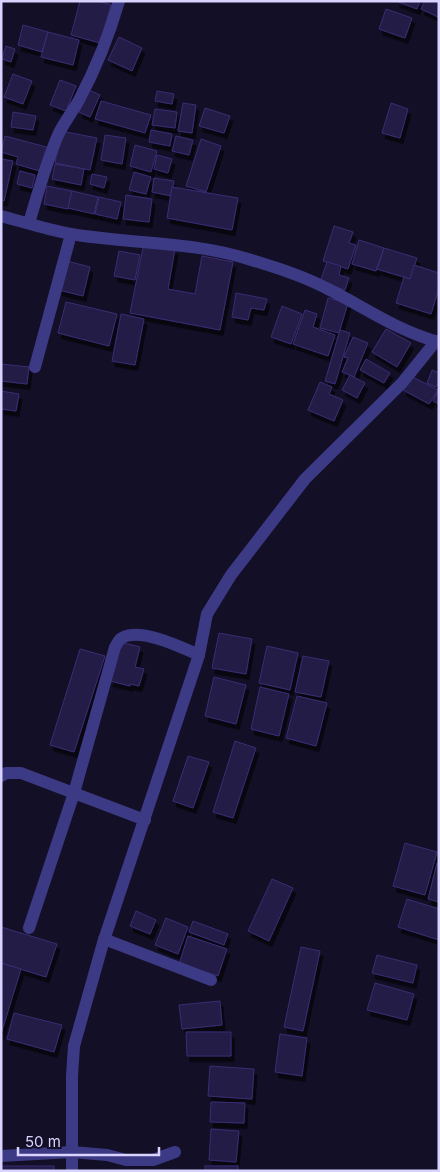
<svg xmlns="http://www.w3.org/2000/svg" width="440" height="1172" viewBox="0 0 440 1172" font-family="Inter,sans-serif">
<defs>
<filter id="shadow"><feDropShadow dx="3" dy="5.5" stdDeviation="0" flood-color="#0009"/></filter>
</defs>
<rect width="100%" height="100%" fill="#130f26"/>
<!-- building -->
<g fill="#241b47" stroke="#3b2d73" filter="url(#shadow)">
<polygon points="80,1 98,1 111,5 100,43 71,35"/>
<polygon points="396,1 420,1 417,9"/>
<polygon points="425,1 439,1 438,17 421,9"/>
<polygon points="386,9 412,18 405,38 379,29"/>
<polygon points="23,25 48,32 42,52 18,45"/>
<polygon points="48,32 79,40 73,65 41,57"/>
<polygon points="119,37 142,48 132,71 108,60"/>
<polygon points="6,46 15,49 11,62 2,59"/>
<polygon points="13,74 32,81 23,104 4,97"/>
<polygon points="60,80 76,86 66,111 50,105"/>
<polygon points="89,90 100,95 90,117 79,112"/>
<polygon points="157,91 174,94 172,104 155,101"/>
<polygon points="101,101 151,115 145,133 95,119"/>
<polygon points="183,103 196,105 192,133 178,131"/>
<polygon points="391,103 408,109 400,138 382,133"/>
<polygon points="205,108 230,116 224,133 199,126"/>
<polygon points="155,109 177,112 175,128 152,125"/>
<polygon points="13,112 36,116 33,130 11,127"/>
<polygon points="151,130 172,134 170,146 149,142"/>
<polygon points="61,131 97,138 90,170 55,163"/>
<polygon points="105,135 126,138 122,164 101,160"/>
<polygon points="5,136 50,148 43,172 16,164 18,157 1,152"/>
<polygon points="176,136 193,140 189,155 172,151"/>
<polygon points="201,139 221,146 206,192 186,186"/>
<polygon points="135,145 157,151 151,172 130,166"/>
<polygon points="157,155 172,159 168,173 154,169"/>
<polygon points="1,159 13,161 4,201 1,200"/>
<polygon points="55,164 84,169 81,185 52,179"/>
<polygon points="20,171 35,175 32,188 17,184"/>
<polygon points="134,172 151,177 146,194 129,190"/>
<polygon points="92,174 107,177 104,188 90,184"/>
<polygon points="154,178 174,181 171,196 152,192"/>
<polygon points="47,186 72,191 68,209 44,204"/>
<polygon points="172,187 238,198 232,230 167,218"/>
<polygon points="72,191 98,197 94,214 68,208"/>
<polygon points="126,195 152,199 149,222 123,219"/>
<polygon points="99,197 121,202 117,219 95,214"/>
<polygon points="334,226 353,232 349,243 356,245 348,269 323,261"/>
<polygon points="359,240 384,248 376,271 352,264"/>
<polygon points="144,243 175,249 168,289 195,294 202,256 233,262 220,330 130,313"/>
<polygon points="384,248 417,258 410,279 377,269"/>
<polygon points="119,251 140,255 135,280 114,276"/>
<polygon points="67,261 90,267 83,296 59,290"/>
<polygon points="327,262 341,266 339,275 349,278 345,290 320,282"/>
<polygon points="414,265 439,273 439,288 431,314 396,303 404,277 410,279"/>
<polygon points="236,293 267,299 264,310 251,308 248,320 232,317"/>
<polygon points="328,298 348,303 339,333 320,328"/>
<polygon points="66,302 117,314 109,346 58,333"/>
<polygon points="282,306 302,314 291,344 271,337"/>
<polygon points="305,310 317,314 313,327 335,335 328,356 293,344"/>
<polygon points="121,314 144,319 135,365 112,361"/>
<polygon points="386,329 411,343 397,367 372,352"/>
<polygon points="340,330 350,333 335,384 325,381"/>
<polygon points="353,337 368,343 354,377 342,372 348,358 344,357"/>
<polygon points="366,359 390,373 384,383 360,370"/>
<polygon points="1,364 29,367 27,384 1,381"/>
<polygon points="432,370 439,373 439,382 436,387 427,383"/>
<polygon points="350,375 365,383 357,398 342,390"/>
<polygon points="411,376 438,390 429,404 403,390"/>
<polygon points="320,382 332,387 329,394 343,400 334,421 308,410"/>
<polygon points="439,389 439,404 433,401"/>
<polygon points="1,391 19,394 16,411 1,409"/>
<polygon points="219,633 252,639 246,674 212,668"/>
<polygon points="120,642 140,647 135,667 144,669 139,686 130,684 130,686 110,681"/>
<polygon points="267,646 298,653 290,690 259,683"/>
<polygon points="80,649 105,656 74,752 50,745"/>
<polygon points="303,656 329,661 321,697 295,692"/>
<polygon points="214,677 246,685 236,724 205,716"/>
<polygon points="260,687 289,694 279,736 251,729"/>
<polygon points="297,696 327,703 316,746 286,738"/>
<polygon points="235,741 256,748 233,818 213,812"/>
<polygon points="188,756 209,762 193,808 173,801"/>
<polygon points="405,843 437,852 425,895 393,886"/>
<polygon points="437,863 439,863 439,902 428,899"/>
<polygon points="272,879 293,888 269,941 248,931"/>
<polygon points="407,899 439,909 439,940 398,927"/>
<polygon points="136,911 156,920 150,934 130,926"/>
<polygon points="166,918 188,927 178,954 155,945"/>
<polygon points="193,921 228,934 224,945 189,932"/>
<polygon points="1,927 57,944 46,977 1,963"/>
<polygon points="188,936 227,949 218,976 179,964"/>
<polygon points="301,947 320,951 303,1031 284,1027"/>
<polygon points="377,955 417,965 413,983 372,973"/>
<polygon points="1,963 21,969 1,1034"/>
<polygon points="375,983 414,994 407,1020 367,1010"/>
<polygon points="220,1001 222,1025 182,1029 179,1005"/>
<polygon points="14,1013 62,1025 54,1052 7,1039"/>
<polygon points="186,1032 231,1032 231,1056 187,1056"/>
<polygon points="280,1034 307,1038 302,1076 275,1072"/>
<polygon points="210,1066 254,1069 252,1099 208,1096"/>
<polygon points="211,1102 245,1103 244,1123 210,1122"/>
<polygon points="211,1129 239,1131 236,1162 209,1160"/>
<rect x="1" y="1166" width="53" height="5"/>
<rect x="205" y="1166" width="33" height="5"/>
</g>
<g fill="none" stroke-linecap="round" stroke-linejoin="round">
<!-- minor -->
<g stroke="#3d3a85" stroke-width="12">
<path d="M1,216c23,6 47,14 70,18 59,10 120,7 177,25 26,8 53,16 78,29 37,18 73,44 113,54"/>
<path d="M29,223c9,-30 17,-61 30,-90 6,-12 14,-22 20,-33 17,-32 30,-64 40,-99"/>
<polyline points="35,367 71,234"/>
<polyline points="1,776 6,773 21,773 145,820"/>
<path d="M29,928l45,-135 41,-146c2,-3 4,-8 7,-9 18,-11 59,9 77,17"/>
<polyline points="104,939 211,980"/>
<polyline points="1,1156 72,1152 107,1155 126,1160 153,1160 175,1152"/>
<polyline points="72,1171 72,1076 74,1046 103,943 199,655 207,614 231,575 305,479 402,383 436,341"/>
</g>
</g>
<!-- border -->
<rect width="440" height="1172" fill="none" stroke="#d9d4ff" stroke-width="5"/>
<!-- scale -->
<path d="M18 1147v8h141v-8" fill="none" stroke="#d9d4ff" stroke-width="2.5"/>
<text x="25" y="1147" font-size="15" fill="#d9d4ff" stroke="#130f26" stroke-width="4" paint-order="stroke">50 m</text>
</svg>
